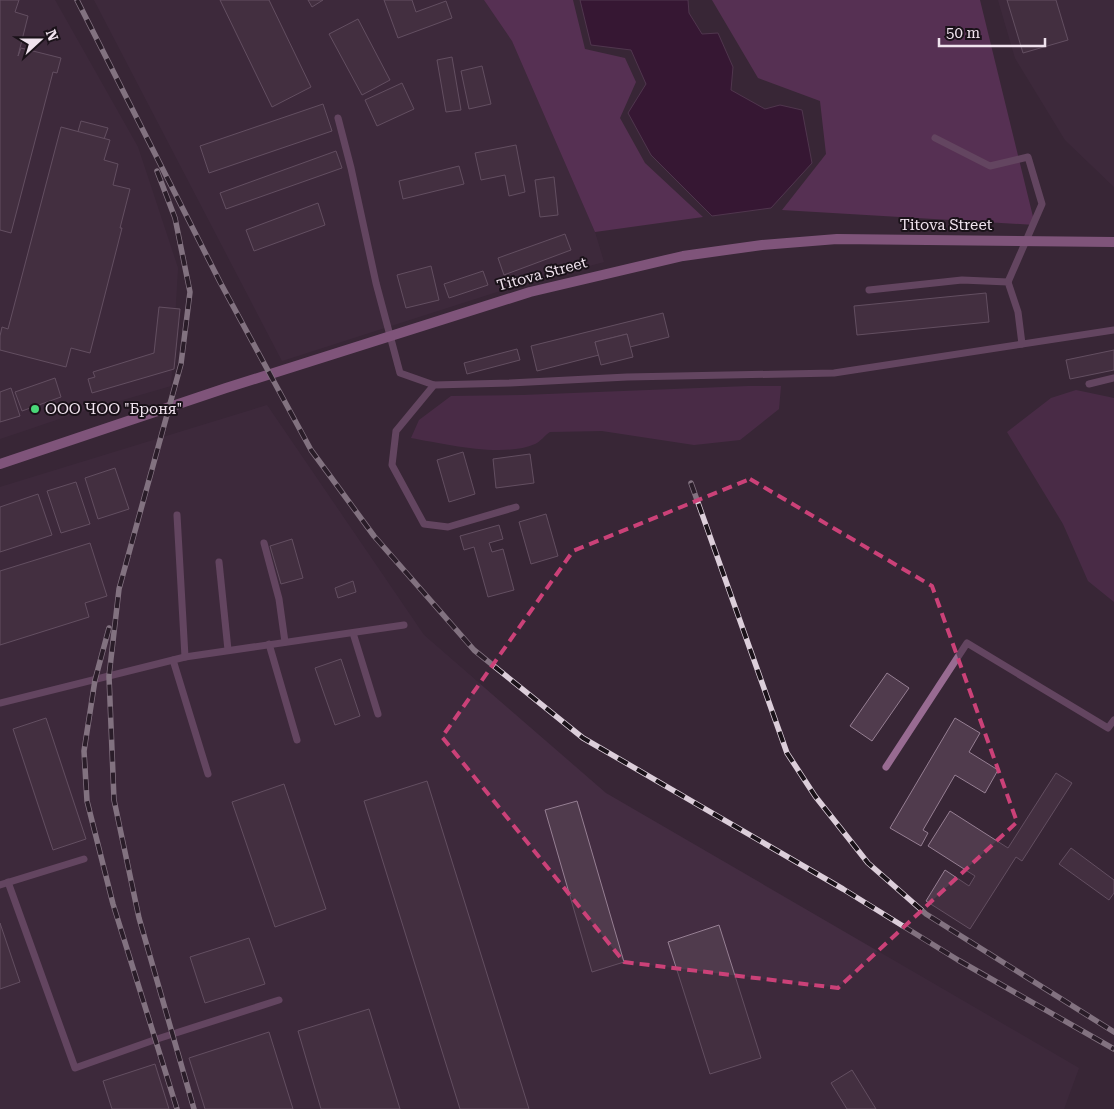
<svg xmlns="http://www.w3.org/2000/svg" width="1114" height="1109" viewBox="0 0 1114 1109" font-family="'Roboto Serif',serif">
<rect width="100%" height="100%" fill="#382636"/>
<!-- built -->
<g fill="#442d42">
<polygon points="0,0 55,0 138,147 178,268 171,386 71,415 0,439"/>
<polygon points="94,0 484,0 512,41 595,232 604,262 522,284 282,361"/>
<polygon points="998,0 1114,0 1114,187 1065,140 1015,58"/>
<polygon points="267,405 424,635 606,793 1079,1068 1064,1109 0,1109 0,487"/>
</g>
<!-- green -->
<g fill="#5e325a">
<path d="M749,386h32l-2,23 -39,31 -46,5 -92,-14 -52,1c-5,3 -10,10 -15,12 -32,14 -90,0 -124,-6l8,-18 32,-24 72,-1z"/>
<polygon points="1076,390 1114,398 1114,602 1088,581 1063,524 1007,432 1051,398"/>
</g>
<!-- forest -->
<g fill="#7b3d75">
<polygon points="484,0 573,0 585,49 625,58 636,82 620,118 645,163 703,217 595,232 512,41"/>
<polygon points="712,0 980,0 1035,225 782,210 826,154 820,101 758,78"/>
</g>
<!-- water -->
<polygon fill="#330630" stroke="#6c4869" points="580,0 688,0 689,13 702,34 718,33 733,67 731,90 765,109 780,105 802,110 812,163 771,208 712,216 651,155 628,113 646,84 631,50 591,45"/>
<!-- building -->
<g fill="#503b4d" stroke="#967f93">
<polygon points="0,0 19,0 15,12 28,16 18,56 21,48 61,58 57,73 53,72 11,233 0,230"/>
<polygon points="220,0 269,0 311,87 272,107"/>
<polygon points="308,0 323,0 312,7"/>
<polygon points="384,0 412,0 416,12 446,1 452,18 398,38"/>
<polygon points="1007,0 1056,0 1068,40 1023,53"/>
<polygon points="358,19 390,80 362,95 329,34"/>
<polygon points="452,57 461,110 446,112 437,60"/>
<polygon points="482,66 491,104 469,109 461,71"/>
<polygon points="402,83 414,109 377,126 365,100"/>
<polygon points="323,104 332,131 209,173 200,146"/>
<polygon points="81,121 108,128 103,142 77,135"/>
<polygon points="61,127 110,140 104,160 118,164 113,185 130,189 120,228 122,228 90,353 71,348 66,367 0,350 0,336 2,327 8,329"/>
<polygon points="516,145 525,192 509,196 505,175 481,180 475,153"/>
<polygon points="336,151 342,168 226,209 220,193"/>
<polygon points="459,166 464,184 403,199 399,181"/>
<polygon points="554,177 558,215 540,217 535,180"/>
<polygon points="318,203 325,225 254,251 246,230"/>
<polygon points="565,234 571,250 504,275 498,258"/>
<polygon points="431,266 439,300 406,308 397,275"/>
<polygon points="483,271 488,285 449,298 444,284"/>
<polygon points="986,293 989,322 857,335 854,306"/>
<polygon points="159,307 180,309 174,369 92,393 88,379 95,377 93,372 154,353"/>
<polygon points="663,313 669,337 630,347 627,334 595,342 599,355 537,371 531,346"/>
<polygon points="627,334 633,357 601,365 595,342"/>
<polygon points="517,349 520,360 467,374 464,363"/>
<polygon points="1114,350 1114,370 1070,379 1066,360"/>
<polygon points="55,378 61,397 22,411 15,392"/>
<polygon points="11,388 20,416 0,422 0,392"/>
<polygon points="463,452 475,494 449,502 437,460"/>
<polygon points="530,454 534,483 496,488 493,459"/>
<polygon points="115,468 129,509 98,519 85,478"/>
<polygon points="76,482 90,524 61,533 47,491"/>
<polygon points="38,494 52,535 0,552 0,507"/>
<polygon points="546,514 558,556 531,564 519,522"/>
<polygon points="499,525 503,539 489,543 492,552 503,549 514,590 488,597 474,547 464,550 460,536"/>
<polygon points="292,539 303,578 281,584 270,546"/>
<polygon points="90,543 107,596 85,603 89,617 0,645 0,571"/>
<polygon points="353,581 356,592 338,598 335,588"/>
<polygon points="341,659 360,716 335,725 315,668"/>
<polygon points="887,673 909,688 872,741 850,726"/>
<polygon points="46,718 86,839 53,850 13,729"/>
<polygon points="955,718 980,733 969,752 998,770 985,793 955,775 923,830 928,833 921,846 890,828"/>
<polygon points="1056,773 1072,783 1022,861 1016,857 970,929 926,901 945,870 969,886 975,876 928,846 950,811 1008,848"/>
<polygon points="427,781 529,1109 460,1109 364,801"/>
<polygon points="284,784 326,909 275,927 232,802"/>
<polygon points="577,801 624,962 592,972 545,810"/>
<polygon points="1071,848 1114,880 1114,893 1109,900 1059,864"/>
<polygon points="0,923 20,982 0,989"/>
<polygon points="719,925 761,1058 710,1074 668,942"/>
<polygon points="249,938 265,984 205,1003 190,957"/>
<polygon points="369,1009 400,1109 321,1109 298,1031"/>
<polygon points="269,1032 293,1109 205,1109 189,1058"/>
<polygon points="155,1064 169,1109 112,1109 103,1081"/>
<polygon points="852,1070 876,1109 847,1109 831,1083"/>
</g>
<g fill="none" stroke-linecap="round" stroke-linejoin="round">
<!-- lane -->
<g stroke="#986b92" stroke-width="7">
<polyline points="338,118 351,168 376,283 400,373 434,385"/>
<polyline points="935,138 990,166 1028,157 1042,204 1008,282"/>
<polyline points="869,290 962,280 1008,282 1018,312 1022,344"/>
<polyline points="1089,384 1114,378"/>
<polyline points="516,507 448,527 424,524 392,465 396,431 434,385 510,383 627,377 834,373 1114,330"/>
<polyline points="177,515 185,657"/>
<polyline points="264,543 279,599 285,642"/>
<polyline points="219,562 228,650"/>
<polyline points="353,633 378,714"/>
<polyline points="269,644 297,740"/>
<polyline points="173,660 208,774"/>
<polyline points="0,703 185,657 404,625"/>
<polyline points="886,767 967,643 1108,728 1114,720"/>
<polyline points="8,882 75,1068 154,1040 279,1000"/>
<polyline points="0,885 84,859"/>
</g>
<!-- secondary -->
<polyline stroke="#d48dcc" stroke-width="10" points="0,464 226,388 530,292 683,256 762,245 837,239 1114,242"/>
<!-- rail casing -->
<g stroke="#dcceda" stroke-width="5.5">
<g id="rail">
<polyline points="77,0 220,282 311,450 374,536 474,650 583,738 843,889 958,960 1114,1049"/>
<polyline points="157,171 175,218 190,292 181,364 119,589 109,676 114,800 139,918 194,1109"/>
<polyline points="691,483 787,753 815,796 868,863 926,914 1114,1032"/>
<polyline points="109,628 95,680 84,751 87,801 113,904 177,1109"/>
</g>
</g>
<!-- rail -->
<use href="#rail" stroke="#1a1219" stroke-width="4" stroke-dasharray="11" stroke-linecap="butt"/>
</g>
<!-- marked area -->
<path d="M0 0H1114V1109H0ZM750,479l182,107 85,236 -179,166 -214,-26 -182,-225 131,-186z" fill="#382636" fill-opacity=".55" fill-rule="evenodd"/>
<path fill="none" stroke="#cb4178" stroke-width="4" stroke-dasharray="10 6" stroke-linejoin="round" d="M750,479l182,107 85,236 -179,166 -214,-26 -182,-225 131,-186z"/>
<!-- markers -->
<circle fill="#49d778" stroke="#1a1219" stroke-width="2" cx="35" cy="409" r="5"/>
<g text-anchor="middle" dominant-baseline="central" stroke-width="4" stroke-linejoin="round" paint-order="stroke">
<!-- street labels -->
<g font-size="15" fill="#f0e3ee" stroke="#1a1219">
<text x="946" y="225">Titova Street</text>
<text transform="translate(542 274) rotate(-15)">Titova Street</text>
</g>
<!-- poi labels -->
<g font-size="15" fill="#f0e3ee" stroke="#1a1219" text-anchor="start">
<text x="45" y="409">ООО ЧОО "Броня"</text>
</g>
</g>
<!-- north arrow -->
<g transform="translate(40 40) rotate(69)" stroke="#1a1219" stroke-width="4" paint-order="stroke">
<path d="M0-4L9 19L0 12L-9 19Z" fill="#f0e3ee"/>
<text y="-8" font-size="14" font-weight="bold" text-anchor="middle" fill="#f0e3ee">N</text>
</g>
<!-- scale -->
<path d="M939 38v8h106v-8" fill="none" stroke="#f0e3ee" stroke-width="2.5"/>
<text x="946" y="38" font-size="15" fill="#f0e3ee" stroke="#1a1219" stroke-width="4" paint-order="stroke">50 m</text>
</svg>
